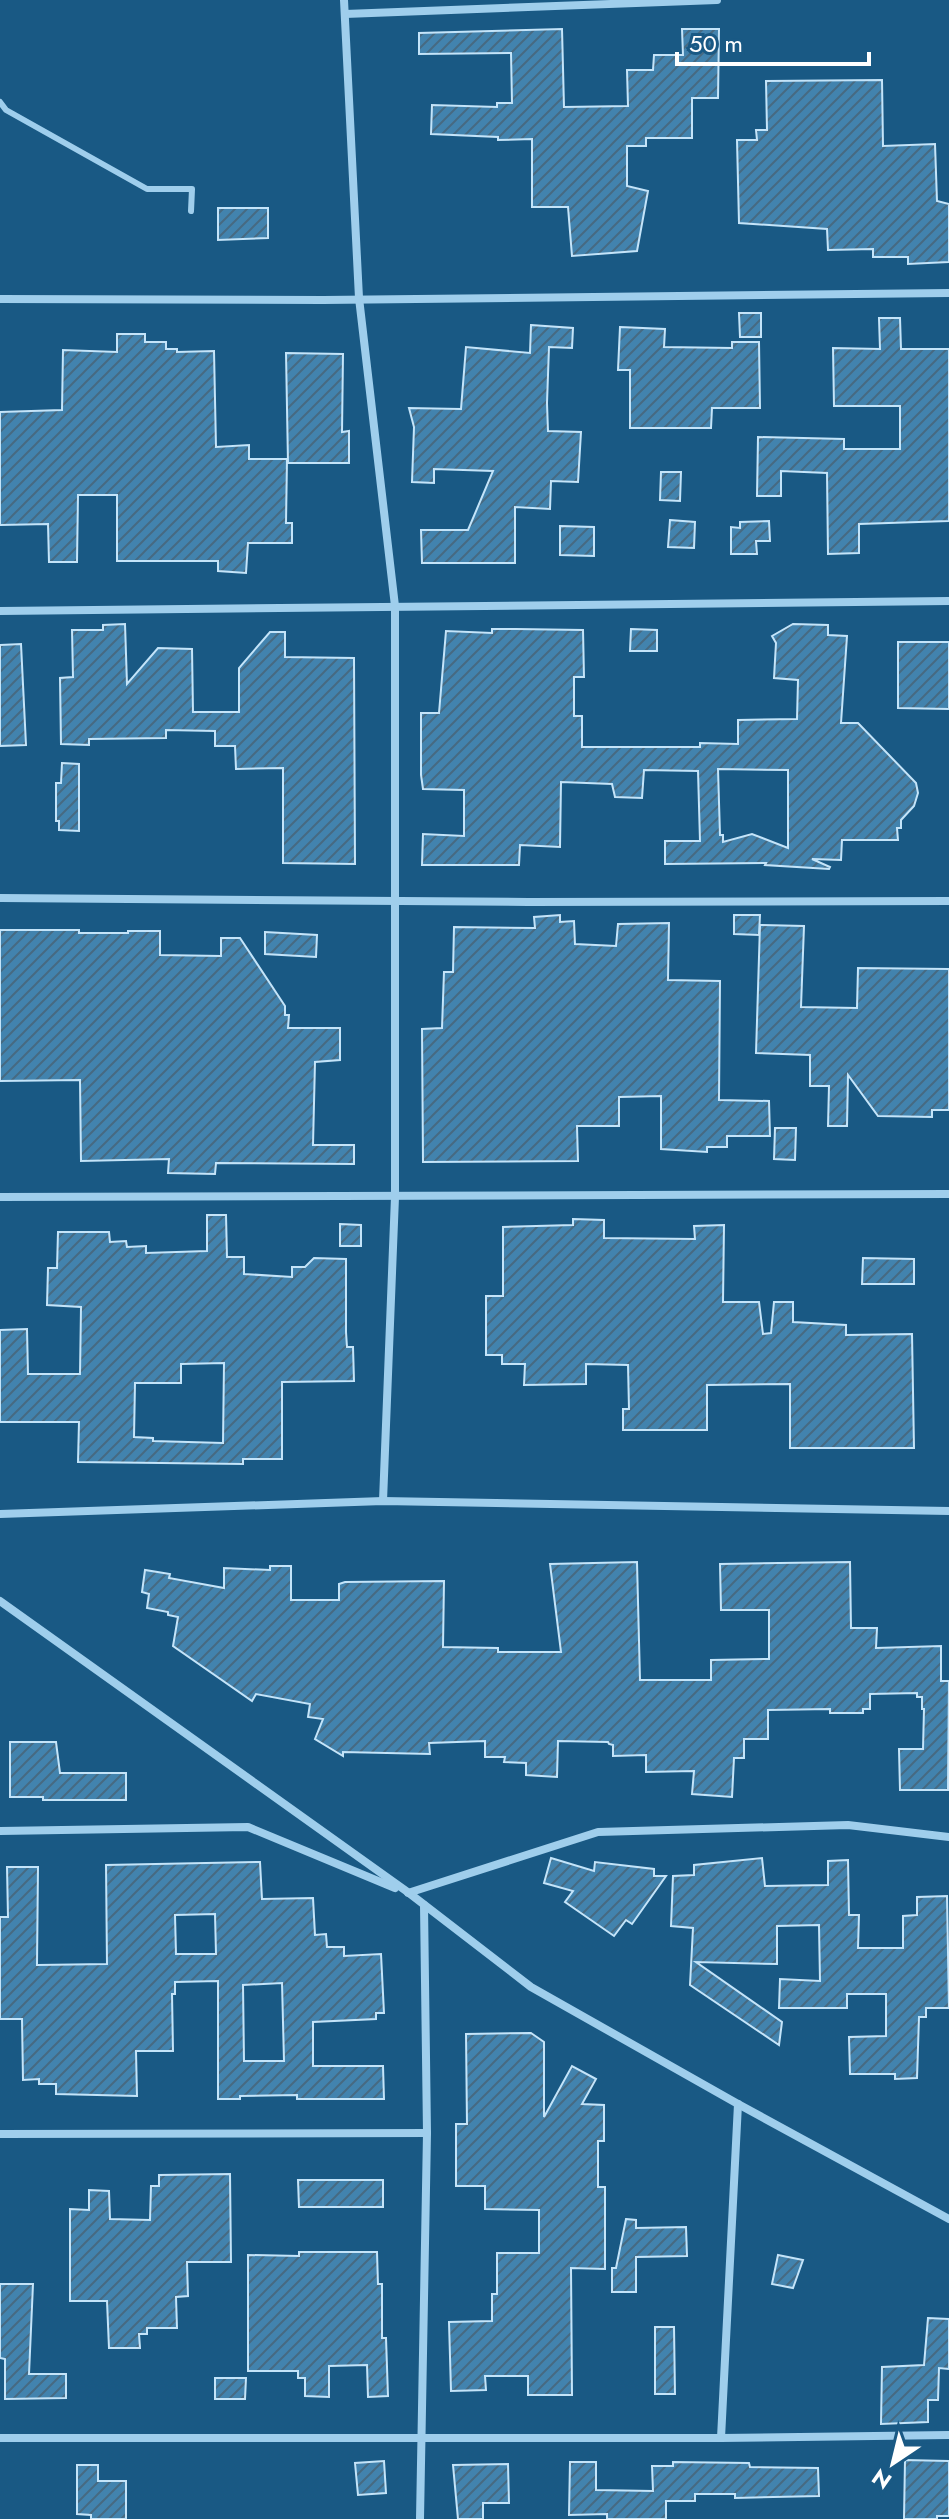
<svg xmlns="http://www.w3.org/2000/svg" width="949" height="2519" viewBox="0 0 949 2519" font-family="Jost,sans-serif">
<defs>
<pattern id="building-hatch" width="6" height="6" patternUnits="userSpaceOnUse" patternTransform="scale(2)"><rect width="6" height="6" fill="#4283ae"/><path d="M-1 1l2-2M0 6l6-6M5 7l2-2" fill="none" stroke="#466a82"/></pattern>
</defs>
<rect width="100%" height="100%" fill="#195984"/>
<!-- building -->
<g fill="url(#building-hatch)" stroke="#c4e4f9" stroke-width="2" fill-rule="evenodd">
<polygon points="562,29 564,107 628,106 627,70 653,70 654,55 683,55 682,29 719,29 718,98 692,98 692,138 646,138 646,146 627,146 627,186 648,191 637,251 572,256 568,207 532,207 532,139 498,140 498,137 431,134 432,105 497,107 497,103 512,103 511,53 419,54 419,33"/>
<polygon points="882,80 883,146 935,144 937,201 949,204 949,262 908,264 908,257 873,257 873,249 828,250 827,229 739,223 737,140 757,140 756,130 767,130 766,81"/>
<polygon points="218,208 268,208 268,238 218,240"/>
<polygon points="739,313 761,313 761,337 740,337"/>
<polygon points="879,318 900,318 901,349 949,349 949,521 859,524 859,553 828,554 827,473 781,471 781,496 757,496 758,437 844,439 844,449 900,449 900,406 834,406 833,348 880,349"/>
<polygon points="531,325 573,328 572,348 549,347 547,403 548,431 581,432 578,482 551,481 550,509 515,507 515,563 422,563 421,530 468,530 493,471 434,469 434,483 412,482 414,427 409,408 461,409 466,347 530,353"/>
<polygon points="620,327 665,329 664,347 732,348 732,342 759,342 760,408 712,408 711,428 630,428 630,370 618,370"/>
<polygon points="117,334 145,334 145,342 166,342 166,349 177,349 177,352 214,351 216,447 249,445 249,459 287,459 286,523 292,523 292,543 248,543 246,573 218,571 218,561 117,561 117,495 78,495 77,562 49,562 48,524 0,525 0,412 62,410 63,350 117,352"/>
<polygon points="286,353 343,354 342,432 349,431 349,463 288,463"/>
<polygon points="661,472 681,472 680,501 660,500"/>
<polygon points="670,520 695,522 694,548 668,547"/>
<polygon points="769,521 770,541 756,541 757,554 731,554 731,527 740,528 740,522"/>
<polygon points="560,526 594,527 594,556 560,555"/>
<polygon points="125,624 127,684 158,648 192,649 193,712 239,712 239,668 270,632 285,632 285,657 354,658 355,864 283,863 283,768 236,769 235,746 215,746 215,731 166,730 166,738 89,739 89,745 61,744 60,678 73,677 72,630 103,630 103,625"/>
<path d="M793,624l35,1v10l19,1 -6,87h17l58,60 2,10 -4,13 -13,14v8h-4l1,12h-56l-1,20 -29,-1 18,8 -1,2 -64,-4 1,-2 -101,1v-23h35l-2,-70 -54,-1 -2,28 -27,-1 -3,-13 -51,-2 -1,65 -40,-2 -1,20h-97l1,-31 41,2v-46l-41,-1 -2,-14v-62h18l7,-82 46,2v-4h24l67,1 1,47h-10v39h8v31h118v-4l38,1v-24l59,-1 1,-39 -24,-2 2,-35 -4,-7zM718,769l70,1v78l-36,-14 -29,8v-7h-3z"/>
<polygon points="631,629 657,630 657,651 630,651"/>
<polygon points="898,642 949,642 949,709 898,708"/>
<polygon points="21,644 26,745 0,746 0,645"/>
<polygon points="62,763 79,764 79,831 59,830 59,821 56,821 56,783 61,783"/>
<polygon points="560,915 560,922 574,921 575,944 616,946 618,924 669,923 668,980 720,981 719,1100 769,1101 770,1136 727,1136 727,1147 707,1147 707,1152 661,1149 661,1096 619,1097 619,1126 577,1126 578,1161 423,1162 422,1029 442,1028 444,972 453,972 454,927 535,928 534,917"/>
<polygon points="734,915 760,915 759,935 734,934"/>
<polygon points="760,925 804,926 801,1007 857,1008 858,968 949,969 949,1110 932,1110 932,1117 878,1116 848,1075 847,1126 828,1126 829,1086 810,1086 810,1055 756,1053"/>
<polygon points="0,930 79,930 79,933 128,933 128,931 160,931 160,955 221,956 221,938 240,938 285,1006 285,1015 289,1015 288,1028 340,1028 340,1060 315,1062 313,1145 354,1145 354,1164 216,1163 215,1174 168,1173 169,1159 81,1161 80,1080 0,1081"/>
<polygon points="265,932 317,935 316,957 265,954"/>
<polygon points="775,1128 796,1128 795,1160 774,1159"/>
<path d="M207,1215h19l1,42h17v17l48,3v-10h13l9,-9 32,1v73l1,15h6l1,34 -72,1v77h-39v5l-165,-2 1,-40h-79v-92l27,-1 1,45h52l1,-67 -34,-2 1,-37h9l1,-36h51l1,10 16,-1 1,6 19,-1v7l61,-2zM224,1363l-1,80 -70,-2v-3l-19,-1 1,-54h46v-19z"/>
<polygon points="573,1219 604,1220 604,1238 695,1239 694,1226 724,1225 723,1302 759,1302 763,1334 771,1333 774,1302 793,1302 793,1322 846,1325 846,1335 912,1334 914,1448 790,1448 790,1384 707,1385 707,1430 623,1430 623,1409 629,1409 628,1365 586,1364 586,1384 524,1385 525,1364 502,1364 502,1355 486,1355 486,1296 503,1296 503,1227 573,1225"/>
<polygon points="340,1224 361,1225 361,1246 340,1246"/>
<polygon points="863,1258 914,1259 914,1284 862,1284"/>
<polygon points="637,1562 640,1680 711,1680 711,1660 769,1659 769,1610 721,1610 720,1564 850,1562 851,1628 877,1628 876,1648 941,1646 941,1681 949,1681 948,1790 900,1790 899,1749 923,1749 924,1709 922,1709 922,1697 917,1697 917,1693 870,1694 870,1709 863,1709 863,1713 830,1713 830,1709 768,1710 768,1739 744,1739 744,1758 734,1758 732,1797 692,1794 694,1771 646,1772 646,1755 613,1756 613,1745 609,1744 608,1742 558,1741 557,1777 526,1775 526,1763 504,1762 505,1757 485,1757 485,1741 429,1743 430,1754 343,1752 343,1756 315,1739 323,1719 308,1717 310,1704 256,1694 252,1701 173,1646 178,1617 168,1615 168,1612 147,1608 149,1594 142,1592 145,1570 170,1574 169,1578 224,1588 224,1568 270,1570 270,1566 291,1566 291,1600 339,1600 339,1584 345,1582 444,1581 443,1647 498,1648 498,1652 561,1652 550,1564"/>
<polygon points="10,1742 56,1742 60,1773 126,1773 126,1800 43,1800 43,1797 10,1797"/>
<polygon points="551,1858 594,1871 595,1862 654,1869 654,1876 666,1876 632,1924 626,1920 614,1936 565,1902 573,1891 544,1883"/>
<polygon points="762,1858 765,1886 828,1885 828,1861 848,1860 849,1915 859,1915 858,1948 903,1948 903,1916 917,1915 917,1897 947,1896 949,2008 926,2008 926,2017 919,2017 917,2078 895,2079 895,2074 850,2074 849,2037 886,2036 886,1994 847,1994 847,2008 779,2008 780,1979 820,1981 819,1925 777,1926 777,1964 696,1962 782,2022 779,2045 690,1985 693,1928 671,1926 673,1876 694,1875 694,1865"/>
<path d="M260,1862l2,37 51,-1 2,37 11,-1 1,13h17v9l37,-2 3,59h-8v6l-63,3v44h70l1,33h-87v-4l-57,1v3h-22v-118l-43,1v12h-3l1,57h-37l1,45 -81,-2v-10h-17v-5l-16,1 -1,-61h-22v-102h8l-1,-50h31l-1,98 70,-1 -1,-99zM215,1914l1,40h-40l-1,-39zM282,1983l2,78h-40l-1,-76z"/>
<polygon points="531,2033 544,2042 544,2117 572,2066 596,2079 582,2104 604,2105 604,2141 598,2141 598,2187 605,2187 605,2269 571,2268 572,2395 528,2395 528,2376 485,2376 486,2390 451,2391 449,2322 492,2321 492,2294 497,2294 497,2253 539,2253 539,2210 485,2209 485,2186 456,2186 456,2124 467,2124 466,2034"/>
<polygon points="230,2174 231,2262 187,2262 188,2296 176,2297 177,2328 147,2328 147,2334 139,2334 140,2348 109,2348 107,2301 70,2301 70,2209 89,2210 89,2190 109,2191 110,2219 150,2220 151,2186 159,2186 159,2175"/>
<polygon points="298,2180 383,2180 383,2207 299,2207"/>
<polygon points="626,2219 636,2220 636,2228 686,2227 687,2256 636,2257 636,2292 612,2292 612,2268 616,2268"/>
<polygon points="299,2252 377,2252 378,2284 382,2284 382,2338 386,2338 388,2396 368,2397 367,2365 329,2366 329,2397 305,2396 305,2378 298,2378 298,2371 248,2371 248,2255 299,2256"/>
<polygon points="778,2255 803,2260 793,2288 772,2284"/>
<polygon points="0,2284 33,2284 29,2374 66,2374 66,2398 5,2399 5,2359 0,2358"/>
<polygon points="928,2318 949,2319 949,2369 939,2368 938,2400 928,2400 928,2422 881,2424 882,2367 924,2365"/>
<polygon points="655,2327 674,2327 675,2394 655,2394"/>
<polygon points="215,2378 246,2378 245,2399 215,2399"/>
<polygon points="905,2460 949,2461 949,2516 937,2516 937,2519 904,2519"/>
<polygon points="384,2461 386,2493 358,2495 355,2463"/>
<polygon points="570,2462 596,2462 596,2490 653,2491 652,2466 673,2466 673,2462 749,2463 750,2467 818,2468 819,2496 735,2498 735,2494 695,2494 695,2501 666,2501 666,2519 607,2519 607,2514 569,2515"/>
<polygon points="508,2464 509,2503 483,2503 483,2519 458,2519 453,2465"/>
<polygon points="77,2465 98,2465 98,2481 126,2481 126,2519 91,2519 91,2515 77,2514"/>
</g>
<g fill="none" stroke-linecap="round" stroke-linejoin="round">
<!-- service -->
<polyline stroke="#9fceec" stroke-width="6" points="0,102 6,110 147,189 192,189 191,211"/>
<!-- minor -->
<g stroke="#9fceec" stroke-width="8">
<polyline points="344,0 359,298 395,606 395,1197 383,1501"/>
<polyline points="345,14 717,0"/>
<polyline points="0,299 323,300 949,293"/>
<polyline points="0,611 949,601"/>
<polyline points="0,898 528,902 949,901"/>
<polyline points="0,1197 949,1194"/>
<polyline points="0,1514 383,1501 949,1511"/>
<polyline points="0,1601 409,1893 531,1987 738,2104 949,2219"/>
<polyline points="0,1831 248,1827 395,1888"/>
<polyline points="408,1893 598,1832 848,1825 949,1837"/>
<polyline points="0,2134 427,2133"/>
<polyline points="0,2438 721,2438 949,2435"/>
<polyline points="721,2438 738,2104"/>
<polyline points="420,2519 427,2133 424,1905"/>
</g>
</g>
<!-- north arrow -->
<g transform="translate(893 2463) rotate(215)" stroke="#195984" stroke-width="6" paint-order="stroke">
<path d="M0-6L14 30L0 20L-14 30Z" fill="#ffffff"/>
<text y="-12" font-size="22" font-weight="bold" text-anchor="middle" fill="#ffffff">N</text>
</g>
<!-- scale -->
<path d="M677 52v12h192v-12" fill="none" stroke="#ffffff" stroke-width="4"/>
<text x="689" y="52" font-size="24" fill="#ffffff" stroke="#195984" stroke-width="6" paint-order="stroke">50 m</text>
</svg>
